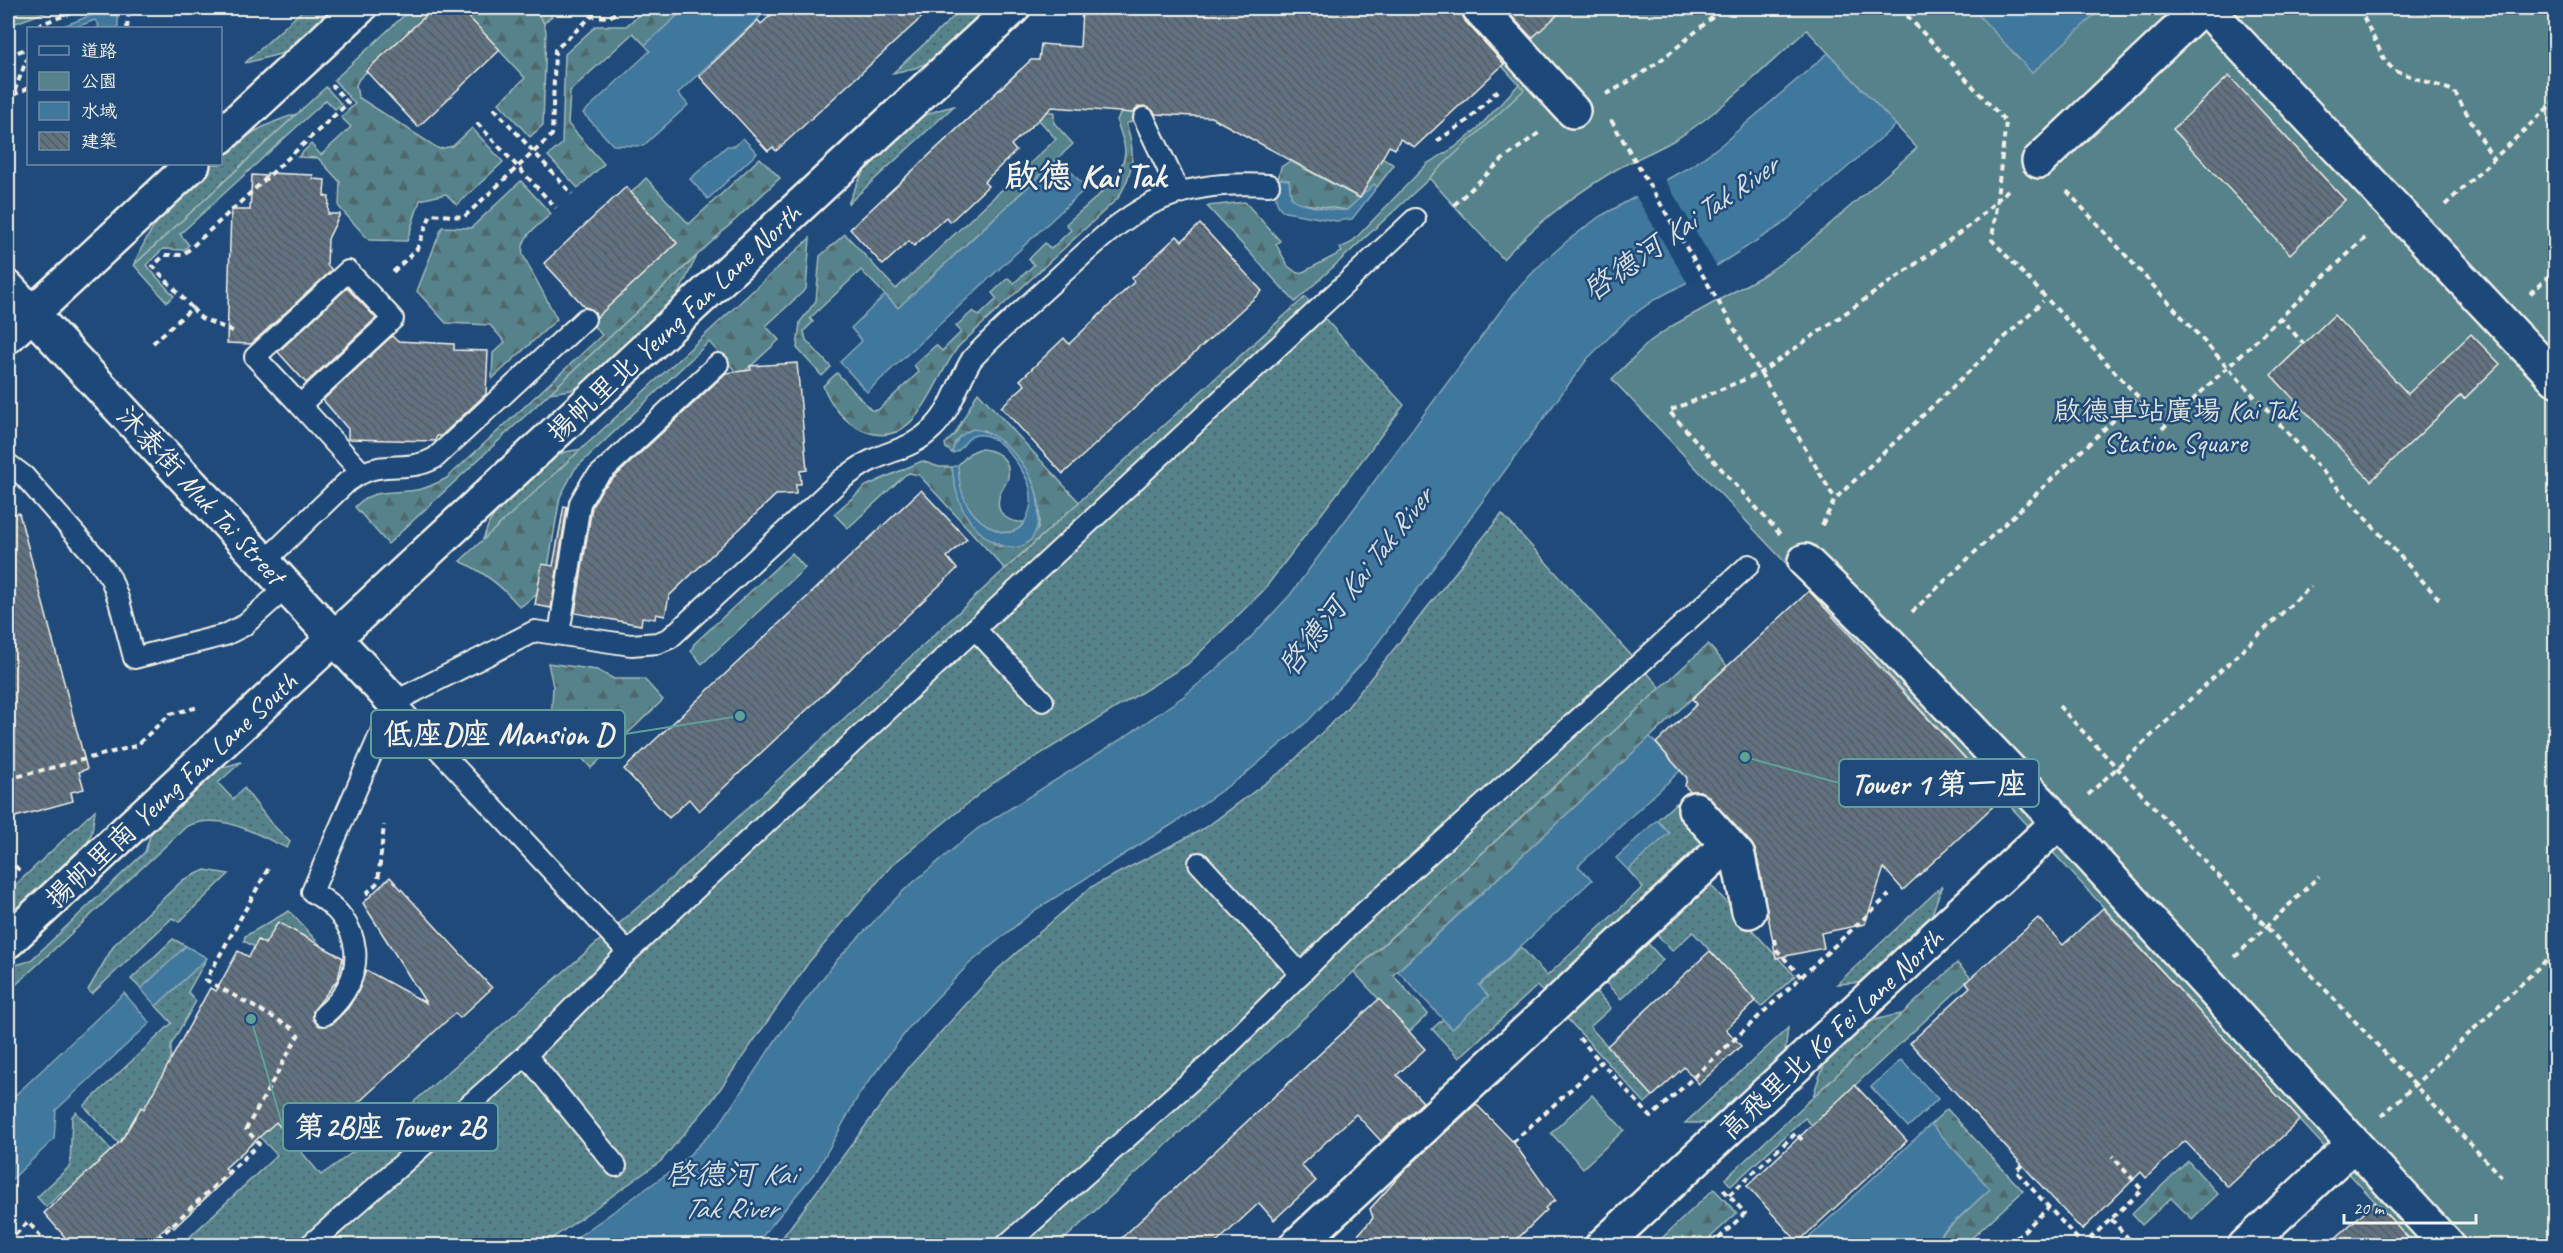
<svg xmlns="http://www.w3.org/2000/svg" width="2563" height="1253" viewBox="0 0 2563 1253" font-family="Caveat,'LXGW WenKai TC',sans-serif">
<defs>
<pattern id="grass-dots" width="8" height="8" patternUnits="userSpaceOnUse" patternTransform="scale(1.5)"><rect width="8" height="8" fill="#55828b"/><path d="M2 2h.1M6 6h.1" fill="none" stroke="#50686c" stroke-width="1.8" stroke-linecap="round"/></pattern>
<pattern id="forest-firs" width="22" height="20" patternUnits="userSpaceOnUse" patternTransform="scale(1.5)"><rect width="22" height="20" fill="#55828b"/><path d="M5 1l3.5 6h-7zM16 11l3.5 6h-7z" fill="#50686c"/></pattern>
<pattern id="building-back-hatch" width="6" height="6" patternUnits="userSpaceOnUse" patternTransform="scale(1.5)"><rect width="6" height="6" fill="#617281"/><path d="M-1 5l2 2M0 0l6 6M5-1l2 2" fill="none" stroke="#545b61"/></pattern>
</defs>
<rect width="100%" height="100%" fill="#1f4a7a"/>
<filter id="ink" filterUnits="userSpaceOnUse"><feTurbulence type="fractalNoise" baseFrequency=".0167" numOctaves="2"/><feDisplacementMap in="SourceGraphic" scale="12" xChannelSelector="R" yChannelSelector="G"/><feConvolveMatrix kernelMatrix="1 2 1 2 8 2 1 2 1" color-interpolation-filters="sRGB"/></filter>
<g filter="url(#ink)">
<!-- grass -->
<g fill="url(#grass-dots)" stroke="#a4baba" stroke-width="1.5">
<polygon points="16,8 56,8 8,26"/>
<polygon points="305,8 354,8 292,51 245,63"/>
<polygon points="963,8 995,8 937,59 915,68 893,73"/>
<path d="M954,106l-106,98c21,-52 50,-86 106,-98z"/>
<path d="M297,114l-163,151c15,-40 45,-72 75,-101h11l1,-10c24,-18 47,-32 76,-40z"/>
<polygon points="697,256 667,317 592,381 571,390 549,393"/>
<polygon points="1305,297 1404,405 1263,591 1188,664 993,783 892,865 809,962 711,1102 661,1161 543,1245 180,1246 277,1155 256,1133 276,1122 321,1175 371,1139 683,868 1005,569"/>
<polygon points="582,449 482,542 489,523 505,499 545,461 565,452"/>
<polygon points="1502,514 1661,688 1058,1245 776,1246 910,1066 998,969 1091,887 1205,828 1287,767 1346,709"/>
<path d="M241,762l-23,21 15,16 11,-11 26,34 20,20 -3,6c-32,-14 -65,-37 -100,-22l-179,166v-25l22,-6 115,-109 12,-39 46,-40z"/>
<polygon points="1676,803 1714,845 1549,998 1537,986 1459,1058 1432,1029 1443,1019 1452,1028 1488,996 1479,986 1521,947 1547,976 1643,887 1628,870 1669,833 1657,820"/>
<polygon points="95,810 92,832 82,856 21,913 8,919 8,892"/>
<polygon points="205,870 229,874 179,922 172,918 92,994 88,990 114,945 183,880"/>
<polygon points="1705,879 1795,976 1761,1007 1693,932 1672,951 1651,928"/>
<polygon points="1942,886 1930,920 1865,982 1837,984"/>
<polygon points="289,911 334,960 320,984 244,941 245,936"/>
<polygon points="1642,937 1663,960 1621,999 1600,976"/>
<polygon points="173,939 186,946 141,989 131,979"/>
<polygon points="207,958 188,992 196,1001 171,1045 171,1073 123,1148 84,1106 172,1023 156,1006"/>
<polygon points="1590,985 1611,1008 1590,1027 1653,1096 1645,1103 1561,1012"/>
<path d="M1902,1014l-89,83c14,-52 33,-75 89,-83z"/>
<polygon points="1788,1028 1785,1052 1773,1075 1730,1113 1708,1123 1685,1123"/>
<polygon points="76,1112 116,1155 76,1191 63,1192 46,1207 37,1197 70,1166 72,1116"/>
</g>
<!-- forest -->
<g fill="url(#forest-firs)" stroke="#a4baba" stroke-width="1.5">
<polygon points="412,8 434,8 359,79 356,85 358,97 439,149 453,146 472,128 503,162 457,205 446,194 420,200 407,241 369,240 339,207 340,182 318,158 298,157 311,144 321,155 351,127 341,117 355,104 334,80"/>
<path d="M460,8c17,0 60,-3 74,3 8,4 10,12 12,20l-3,94 -13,12 -31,-34 26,-25z"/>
<polygon points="647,8 686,8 645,45 633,33 570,91 568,124 604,164 578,188 548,156 562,144 565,54 596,26 626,26"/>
<polygon points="1021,69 1024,69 1045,112 1054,112 1054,123 1073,144 898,308 861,270 810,318 813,322 804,331 806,340 831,367 822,376 797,348 800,322 816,301 820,256 845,234 896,289 1056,139 1006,83"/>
<polygon points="1519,84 1525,90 1517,98 1295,302 1207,206 1245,202 1280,241 1276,244 1288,266 1297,273 1303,272 1342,252 1340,248 1351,243 1428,163 1454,148 1478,128"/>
<polygon points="326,87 341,104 335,109 326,100 180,234 189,245 184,250 163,249 146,265 174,296 167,302 134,265"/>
<path d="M1167,103l-41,21c10,27 8,49 -8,74l-159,148c-25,30 -42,109 -97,84 -20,-9 -31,-25 -39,-44l14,-13 34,37h7l41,-38 -5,-7 22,-20 6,6 19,-19 -5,-6 17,-15 6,5 18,-17 -5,-6 16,-15 6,5 20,-18 -5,-6 16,-16 6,6 20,-19 -5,-6c19,-18 58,-44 59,-72 0,-11 -6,-21 -8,-32l7,-15z"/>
<path d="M760,158l20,20 -392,366 -33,-37c19,-21 41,-12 66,-18 9,-2 18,-7 26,-11l155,-143 -12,-13 87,-79 -46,-50 15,-15 43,46z"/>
<polygon points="1382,158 1394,165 1377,187 1375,185 1347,210 1298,203 1291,197 1289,180 1278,179 1281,167 1290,161 1359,198"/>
<path d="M521,181l30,33c-12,11 -32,23 -28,41l34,64 -65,60 1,-26 12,-11 -15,-17 -44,-2 -29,-32 25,-64 29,1z"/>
<path d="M810,238l-4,51 -40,37 13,14 -39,36 -31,-34 -134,127 -15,28 -13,76 -4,12 -7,10 -16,12c-17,-20 -36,-35 -60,-46z"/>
<path d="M978,392l101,110 -74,67 -86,-94 -10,-2 -4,2 -57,53 -14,-14 32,-28 56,-25 17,6h13c4,35 17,60 47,80l39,-18c8,-46 -20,-75 -54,-99l-29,12 -3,11 -6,-5 -1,-4 10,-10z"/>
<polygon points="792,553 805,568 702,664 691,651 694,644"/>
<polygon points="1708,644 1727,666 1393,975 1428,1014 1409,1032 1354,972"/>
<polygon points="548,663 597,670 614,679 644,679 663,700 591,768 551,724 553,686"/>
<polygon points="1957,963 1971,978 1812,1125 1805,1118 1731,1186 1725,1179"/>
<polygon points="1947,1109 2023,1191 1964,1245 1929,1246 1990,1189 1931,1124"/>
<polygon points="2188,1161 2218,1194 2192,1219 2171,1198 2142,1225 2132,1214"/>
<polygon points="1714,1189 1737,1213 1702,1245 1667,1245 1661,1239"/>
</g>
<!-- park -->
<g fill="#55828b" stroke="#a4baba" stroke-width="1.5">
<path d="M507,8h54l-17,15c-9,-17 -22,-10 -37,-15z"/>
<path d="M1449,8h1106v1237h-140l-618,-670 -185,-196 37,-37 23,-16 90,-50 37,-25 118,-103 -110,-118c-42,37 -82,78 -129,108 -20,12 -41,20 -61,31 -42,25 -81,54 -114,90l-74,-81 95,-88z"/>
<path d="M979,449c16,0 32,9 29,28 -1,7 -8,13 -9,21 -4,17 11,25 26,24 -19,26 -53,-3 -62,-24 -4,-10 -5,-22 -5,-33l12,-12z"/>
<polygon points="1592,1095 1624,1130 1583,1168 1551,1133"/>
</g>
<!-- water -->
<g fill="#40779c" stroke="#88a8ba" stroke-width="1.5">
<polygon points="686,8 753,8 761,16 678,93 688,105 643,146 613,145 583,113 650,51 645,45"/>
<polygon points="1972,8 2102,8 2032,73"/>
<polygon points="100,12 118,16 118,28 97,28 99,25 95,20 76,27 76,28 58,28"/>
<polygon points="1828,53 1896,125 1780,226 1710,270 1654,300 1629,318 1588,358 1366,659 1308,721 1244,775 1176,822 1035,910 969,964 911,1025 860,1093 817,1170 761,1238 751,1246 565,1246 678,1166 719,1125 777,1038 836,961 903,891 977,829 1123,738 1184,696 1240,649 1290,595 1513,294 1538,267 1567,241 1599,217 1693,165 1721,145"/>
<polygon points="743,138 757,153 708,199 690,179 727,146 735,146"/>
<polygon points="1059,158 1086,188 867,392 840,362 862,341 851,328 885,295 898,308"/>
<path d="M1278,179l11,1 2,17c7,9 44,14 56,13l27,-26 3,3 -25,32 -16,2 -51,-9c-13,-8 -9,-20 -7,-33z"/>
<path d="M973,429c19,2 33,15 45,29 10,12 19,29 20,45 6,62 -47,53 -72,12 -9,-15 -12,-31 -14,-48l6,-2c1,27 8,48 32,62 7,4 14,7 21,5 9,-2 13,-7 16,-15 11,-24 -1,-43 -16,-62 -8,-10 -21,-22 -35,-20 -12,2 -13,17 -24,18 3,-13 8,-19 21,-24z"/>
<polygon points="1650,737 1681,770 1578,866 1592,880 1479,985 1488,996 1452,1029 1398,971"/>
<polygon points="1657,820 1669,833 1628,870 1616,858"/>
<polygon points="186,946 207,958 156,1006 141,989"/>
<polygon points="124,993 150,1023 56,1110 54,1139 8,1183 8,1102"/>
<polygon points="1901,1060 1938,1099 1908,1127 1871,1087"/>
<polygon points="1931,1124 1990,1189 1929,1245 1801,1245"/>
</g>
<!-- pier -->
<polygon fill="#1f4a7a" points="1664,178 1718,269 1688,284 1634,193"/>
<!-- building -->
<g fill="url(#building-back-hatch)" stroke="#f4f1e8" stroke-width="1.5">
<polygon points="434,8 460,8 500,50 418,127 366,71"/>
<polygon points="779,8 932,8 776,151 773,147 768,151 699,76 758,20 761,24"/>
<polygon points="1096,8 1461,8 1465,21 1504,64 1415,147 1400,139 1395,149 1389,146 1360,198 1211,117 1156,114 1151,109 1144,106 1138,107 1133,113 1052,107 1011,145 1016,151 984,182 988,186 950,222 946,217 914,246 909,241 883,265 850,229 1031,60 1039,60 1041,44 1080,47 1082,10 1096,11"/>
<polygon points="1504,8 1565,8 1532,38"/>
<polygon points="2229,76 2345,200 2290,254 2173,129"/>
<polygon points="267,173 313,175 313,179 325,180 324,196 329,197 328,214 340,214 328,239 327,265 332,270 251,344 227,343 231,210 250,210 252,175 267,176"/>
<polygon points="626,187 677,243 597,317 593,310 585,307 544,263"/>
<polygon points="1200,224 1262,291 1063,474 1001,407 1025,385 1020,380 1064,338 1069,344 1134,282 1132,278 1177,236 1182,241"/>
<polygon points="347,288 376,318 306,383 278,352"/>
<polygon points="2334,315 2408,394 2471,334 2500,364 2464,399 2461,395 2371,481 2271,375"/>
<polygon points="392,336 397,341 454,344 454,350 488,351 486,394 441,436 437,436 435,441 348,439 348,429 323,400"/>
<polygon points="797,363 807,470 800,471 801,484 796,484 796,494 776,495 715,552 669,596 665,616 656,614 655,619 642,617 641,625 575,613 592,507 602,489 726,373 751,370 750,366"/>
<polygon points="921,490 967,539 947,557 957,569 699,811 689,799 669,818 624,769"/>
<polygon points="564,506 567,507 551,608 535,605 542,564 553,566"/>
<polygon points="19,513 87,769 79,772 84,789 71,792 73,801 8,819 8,514"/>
<polygon points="1809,591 2002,798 1903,890 1884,868 1865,924 1821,933 1824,948 1776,958 1756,852 1752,844 1708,796 1700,791 1690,791 1685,786 1687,778 1656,743 1697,704 1692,699"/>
<polygon points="390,877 492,988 460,1018 455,1013 316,1142 309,1134 298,1146 276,1122 225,1168 231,1174 174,1228 169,1224 146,1245 72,1245 44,1213 121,1141 141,1107 144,1109 210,988 216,991 238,951 249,957 258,940 265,944 278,922 343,958 338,979 313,1011 313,1019 320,1026 332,1024 348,1008 359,990 366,970 426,1003 363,903"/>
<polygon points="2103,908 2300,1120 2228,1187 2185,1141 2146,1178 2141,1172 2082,1230 1910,1043 1970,987 1966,982 2038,918 2063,945"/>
<polygon points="1710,951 1756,1001 1726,1029 1741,1046 1699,1084 1684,1067 1653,1096 1607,1046"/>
<polygon points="1379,999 1425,1049 1397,1075 1423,1102 1381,1141 1356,1114 1301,1165 1316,1181 1274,1220 1259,1203 1214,1245 1114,1245"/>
<polygon points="1855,1085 1907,1141 1798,1242 1747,1186"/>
<polygon points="1476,1104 1513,1142 1555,1200 1545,1208 1547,1210 1511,1245 1349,1245 1373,1218 1370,1209 1403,1172"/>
<polygon points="2375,1202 2415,1245 2328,1245"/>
</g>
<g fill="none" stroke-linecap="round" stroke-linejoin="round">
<!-- lane casing -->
<g stroke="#f4f1e8" stroke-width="24">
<g id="lane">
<polyline points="1144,118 1179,192"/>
<polygon points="348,271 393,319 300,405 255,357"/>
<polyline points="300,405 362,473"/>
<polyline points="8,464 24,476 98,560 111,579 119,601 134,658 225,635 243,626 287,587"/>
<path d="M264,562l83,-80c10,-7 19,-12 31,-14 21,-3 37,1 57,-10l150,-139"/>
<polyline points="975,629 1043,701"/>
<polyline points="559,634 580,503 592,482 600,474 718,364"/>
<polyline points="394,702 628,952"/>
<polyline points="1199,863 1301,974"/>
<path d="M324,1015c46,-38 41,-94 -12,-123l82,-190 141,-71 96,14 27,-2 12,-5 171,-158c10,-7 20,-15 31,-20 24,-11 42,-13 61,-32 19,-18 25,-47 39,-69 25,-27 53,-51 80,-76 76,-70 108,-104 217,-98"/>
<polyline points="526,1055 616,1166"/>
<polyline points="309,1246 526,1055 628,952 1415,219"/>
<polyline points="1005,1246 1212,1062 1349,926 1749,565"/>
</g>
</g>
<!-- street casing -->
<g stroke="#f4f1e8" stroke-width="38">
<g id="street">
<polyline points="1479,8 1573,111"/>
<polyline points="2206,8 2556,379"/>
<polyline points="220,137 359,8"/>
<polyline points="2039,161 2201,8"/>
<polyline points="8,288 394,702"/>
<polyline points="8,336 193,164"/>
<polyline points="1805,561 1884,638 2059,822 2448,1246"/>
<polyline points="1695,809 1738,856 1749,911"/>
<polyline points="8,941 1013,8"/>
<polyline points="1296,1246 1727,845"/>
<polyline points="1602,1246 2059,822"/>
<polyline points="2245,1246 2354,1144"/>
</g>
</g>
<!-- path -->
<g stroke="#f4f1e8" stroke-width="4" stroke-dasharray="6 4.5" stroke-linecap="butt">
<polyline points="2359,8 2385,61 2395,71 2454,91 2493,159"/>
<polyline points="2553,8 2556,10"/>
<polyline points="39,28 41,24 86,8"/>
<polyline points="127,28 129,8"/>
<polyline points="8,56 28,48"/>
<polyline points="28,56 13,95 28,88"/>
<path d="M1606,94c45,-22 80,-54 117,-86"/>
<polyline points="494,108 572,194"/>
<polyline points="1611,120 1835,499"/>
<polyline points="477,123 556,208"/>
<polyline points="1437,141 1467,121 1500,88"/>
<polyline points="2067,191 2440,600"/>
<polyline points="1454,205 1502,160 1540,132"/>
<polyline points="2445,205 2556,100"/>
<polyline points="393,272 417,249 431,214 464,217 552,135 555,50 592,16 610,17 621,8"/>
<polyline points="2530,294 2556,269"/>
<polyline points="192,308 201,318 235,332"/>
<polyline points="2279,317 2304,344"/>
<polyline points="153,343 192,308 153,266 165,255 183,255 348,103 332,85"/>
<polyline points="2162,429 2365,238"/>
<polyline points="1822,525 1835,499 2043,301"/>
<polyline points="1780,534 1669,411 1760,373 1971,225 2011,187"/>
<polyline points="1912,612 2135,400"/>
<polyline points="2059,706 2504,1180"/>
<polyline points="8,779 136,746 170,714 199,707"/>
<polyline points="2088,795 2311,586"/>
<polyline points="8,858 18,869 8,878"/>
<polyline points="268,869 206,980 294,1029"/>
<polyline points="366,894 378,882 384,825"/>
<polyline points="1774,939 1776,949 1801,977"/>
<polyline points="2235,957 2319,876"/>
<polyline points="1579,1038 1601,1062"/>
<polyline points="2382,1116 2556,951"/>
<polyline points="1513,1142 1601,1062 1651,1117 1889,895"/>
<polyline points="2022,1165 2016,1171 2083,1245"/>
<polyline points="1729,1195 1796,1133 1803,1141"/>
<polyline points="2111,1219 2135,1246"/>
<polyline points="8,1242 28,1222 49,1246"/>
<polyline points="150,1246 259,1144 246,1129 299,1034"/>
<polyline points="1711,1246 1745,1213 1722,1188"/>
<polyline points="2008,1246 2049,1207"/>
<polyline points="2082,1246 2142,1190 2112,1156"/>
</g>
<!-- lane -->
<use href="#lane" stroke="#1f4a7a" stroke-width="20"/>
<!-- street -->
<use href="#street" stroke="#1f4a7a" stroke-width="33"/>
<!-- path-bridge -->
<polyline stroke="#f4f1e8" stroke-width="4" stroke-dasharray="6 4.5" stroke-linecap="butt" points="1900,8 2006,122 1992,240 2143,402"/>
</g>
</g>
<g text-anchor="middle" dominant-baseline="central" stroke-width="5" stroke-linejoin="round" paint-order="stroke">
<!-- street labels -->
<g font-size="28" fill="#f4f1e8" stroke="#1f4a7a">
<text transform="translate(674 323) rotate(-43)">揚帆里北 Yeung Fan Lane North</text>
<text transform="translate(201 495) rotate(47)">沐泰街 Muk Tai Street</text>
<text transform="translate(171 790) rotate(-43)">揚帆里南 Yeung Fan Lane South</text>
<text transform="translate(1831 1034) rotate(-43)">高飛里北 Ko Fei Lane North</text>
</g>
<!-- park labels -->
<g font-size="28" fill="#dce0da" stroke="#1f4a7a">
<text x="2175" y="410">啟德車站廣場 Kai Tak<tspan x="2175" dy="32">Station Square</tspan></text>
</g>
<!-- water labels -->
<g font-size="30" font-style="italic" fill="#d9dfdd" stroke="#1f4a7a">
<text transform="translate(1680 228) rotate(-35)">啓德河 Kai Tak River</text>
<text transform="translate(1355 582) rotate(-52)">啓德河 Kai Tak River</text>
<text x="730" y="1174">啓德河 Kai<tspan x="730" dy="34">Tak River</tspan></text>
</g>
<!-- district labels -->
<g font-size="34" font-weight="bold" fill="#f4f1e8" stroke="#1f4a7a">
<text x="1085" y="175">啟德 Kai Tak</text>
</g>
</g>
<!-- callouts -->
<path fill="none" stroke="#5fa199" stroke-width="2" d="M740 716L625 734M1745 757L1839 783M251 1019L283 1127"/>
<g fill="#5fa199" stroke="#1f4a7a" stroke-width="2">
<circle cx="740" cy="716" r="6"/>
<circle cx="1745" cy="757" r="6"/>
<circle cx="251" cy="1019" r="6"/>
</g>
<g fill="#1f4a7a" stroke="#5fa199" stroke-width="2">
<rect x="371" y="710" width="254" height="48" rx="6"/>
<rect x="1839" y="759" width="200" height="48" rx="6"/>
<rect x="283" y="1103" width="215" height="48" rx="6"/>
</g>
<g font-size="30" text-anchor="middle" font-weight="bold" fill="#f4f1e8">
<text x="498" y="744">低座D座 Mansion D</text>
<text x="1939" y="794">Tower 1 第一座</text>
<text x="390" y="1137">第2B座 Tower 2B</text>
</g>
<!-- margin -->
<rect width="2563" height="1253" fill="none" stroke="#1f4a7a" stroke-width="30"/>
<rect x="15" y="15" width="2533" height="1223" fill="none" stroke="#f4f1e8" stroke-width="2" filter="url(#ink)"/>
<!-- legend -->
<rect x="27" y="27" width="195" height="138" fill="#1f4a7a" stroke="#748da6" stroke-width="1.5"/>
<rect x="39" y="46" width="30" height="9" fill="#1f4a7a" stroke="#748da6" stroke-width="1.5"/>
<text x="81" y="57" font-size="18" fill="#f4f1e8">道路</text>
<rect x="39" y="72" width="30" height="18" fill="#55828b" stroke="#748da6" stroke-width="1.5"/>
<text x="81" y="87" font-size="18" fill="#f4f1e8">公園</text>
<rect x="39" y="102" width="30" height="18" fill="#40779c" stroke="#748da6" stroke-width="1.5"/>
<text x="81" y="117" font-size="18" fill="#f4f1e8">水域</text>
<rect x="39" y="132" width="30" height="18" fill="url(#building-back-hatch)" stroke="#748da6" stroke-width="1.5"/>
<text x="81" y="147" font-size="18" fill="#f4f1e8">建築</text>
<!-- scale -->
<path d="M2344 1214v9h132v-9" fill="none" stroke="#f4f1e8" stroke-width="3"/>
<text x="2353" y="1214" font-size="18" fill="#f4f1e8" stroke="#1f4a7a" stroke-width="4.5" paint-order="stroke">20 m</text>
</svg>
